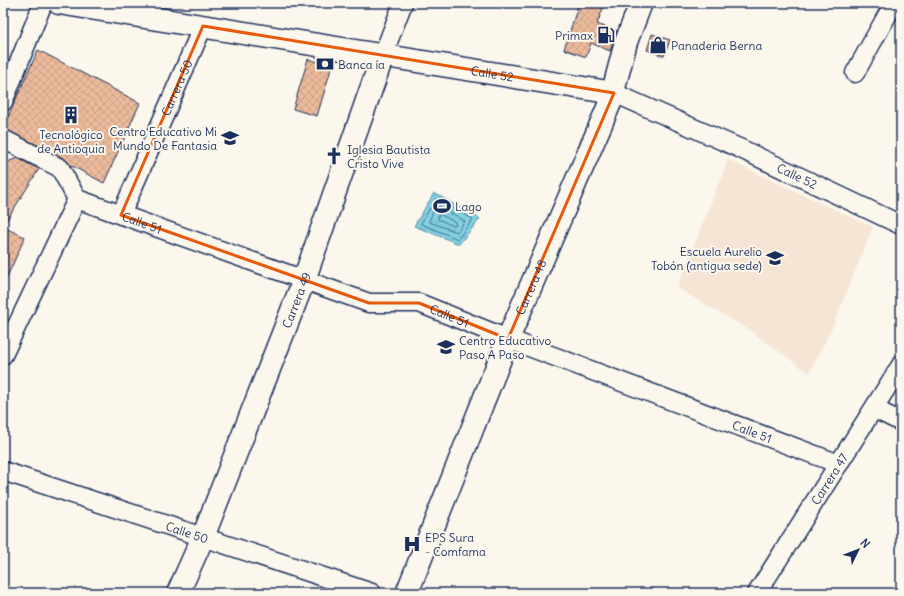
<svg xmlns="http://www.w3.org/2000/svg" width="904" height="596" viewBox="0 0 904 596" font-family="Delius,sans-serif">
<defs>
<pattern id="water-ripples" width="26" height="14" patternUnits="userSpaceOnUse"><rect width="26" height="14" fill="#82cfe0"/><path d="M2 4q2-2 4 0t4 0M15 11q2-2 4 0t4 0" fill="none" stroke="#70b2c3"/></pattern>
<pattern id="building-cross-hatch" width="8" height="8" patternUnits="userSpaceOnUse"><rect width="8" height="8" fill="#ebba9b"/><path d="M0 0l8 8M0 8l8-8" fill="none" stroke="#c9a088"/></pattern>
</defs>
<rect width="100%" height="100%" fill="#fbf7ec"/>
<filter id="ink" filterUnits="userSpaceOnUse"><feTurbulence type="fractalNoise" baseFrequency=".025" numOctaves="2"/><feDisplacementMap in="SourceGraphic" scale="8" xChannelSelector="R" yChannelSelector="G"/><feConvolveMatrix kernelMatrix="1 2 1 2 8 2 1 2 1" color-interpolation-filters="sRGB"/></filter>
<g filter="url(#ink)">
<!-- built -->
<polygon fill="#f6e5d4" points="728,160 873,227 832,328 809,373 746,328 677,288"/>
<!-- water -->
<polygon fill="url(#water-ripples)" stroke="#598fac" points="434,193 480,219 459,244 414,226"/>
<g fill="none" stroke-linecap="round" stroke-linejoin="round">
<!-- shore -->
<g stroke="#446f92" stroke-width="1">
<polygon points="436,199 473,219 458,239 421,224"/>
<polygon points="436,206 439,206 465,221 457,232 429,222"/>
<polygon points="439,214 455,222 456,225 453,226 438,219"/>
</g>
</g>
<!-- building -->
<g fill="url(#building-cross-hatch)" stroke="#1b2f5e">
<polygon points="579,3 605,3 597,24 617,31 610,51 591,43 586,57 564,49"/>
<polygon points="652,34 670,40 664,56 647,50"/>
<polygon points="38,50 140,103 104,183 70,165 65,159 3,128"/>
<polygon points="308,59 332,66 317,116 293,109"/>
<polygon points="17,158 39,169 3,226 3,164"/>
<polygon points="3,227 25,237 3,286"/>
</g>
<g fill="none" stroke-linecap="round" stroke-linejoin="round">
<!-- street casing -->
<g stroke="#1b2f5e" stroke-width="21">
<g id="street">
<polyline points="383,55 403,3"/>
<polyline points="855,73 894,3"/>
<path id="s1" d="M614,93l125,55 162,77"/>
<polyline points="3,102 43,3"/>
<polyline points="3,139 60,168 77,199"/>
<path id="s2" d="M77,199l292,104h50l89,36 331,125"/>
<path id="s3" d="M121,215l82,-189"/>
<polyline points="3,355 77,199"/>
<polyline points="875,409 901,422"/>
<path id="s4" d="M3,471l369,122"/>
<path id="s5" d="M757,593l144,-228"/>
</g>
</g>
<!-- secondary casing -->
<g stroke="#1b2f5e" stroke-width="25">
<g id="secondary">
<path id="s6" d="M59,3l555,90"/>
<path id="s7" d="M178,593l25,-56 101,-257 79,-225"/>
<path id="s8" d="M407,593l101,-254 102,-236 16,-61 15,-39"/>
</g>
</g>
<!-- street -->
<use href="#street" stroke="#fbf7ec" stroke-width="18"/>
<!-- secondary -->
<use href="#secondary" stroke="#fbf7ec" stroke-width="22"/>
</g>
</g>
<!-- marked area -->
<path fill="none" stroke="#e8590c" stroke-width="3" stroke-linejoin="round" d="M203,26l411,67 -106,246 -89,-36h-50l-248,-88z"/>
<!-- icons -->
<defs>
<g id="fuel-bare" transform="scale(1.38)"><path d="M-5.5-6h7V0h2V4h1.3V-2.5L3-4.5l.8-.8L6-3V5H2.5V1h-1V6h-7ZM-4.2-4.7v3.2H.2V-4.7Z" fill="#1b2f5e" stroke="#fbf7ec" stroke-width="2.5" paint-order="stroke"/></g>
<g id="shop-bare" transform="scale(1.38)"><path d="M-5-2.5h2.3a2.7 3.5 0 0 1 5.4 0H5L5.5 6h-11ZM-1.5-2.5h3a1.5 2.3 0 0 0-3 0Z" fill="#1b2f5e" stroke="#fbf7ec" stroke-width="2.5" paint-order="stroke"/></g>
<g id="bank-bare" transform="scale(1.38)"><path d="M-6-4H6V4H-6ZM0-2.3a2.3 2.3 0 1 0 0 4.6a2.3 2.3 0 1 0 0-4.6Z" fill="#1b2f5e" stroke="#fbf7ec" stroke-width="2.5" paint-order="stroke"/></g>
<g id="building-bare" transform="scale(1.38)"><path d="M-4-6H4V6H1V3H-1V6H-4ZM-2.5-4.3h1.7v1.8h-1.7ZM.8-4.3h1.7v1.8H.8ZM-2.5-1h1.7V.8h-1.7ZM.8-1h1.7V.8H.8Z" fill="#1b2f5e" stroke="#fbf7ec" stroke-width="2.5" paint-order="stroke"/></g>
<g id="school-bare" transform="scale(1.38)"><path d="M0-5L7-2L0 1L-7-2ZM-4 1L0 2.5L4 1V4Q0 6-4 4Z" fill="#1b2f5e" stroke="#fbf7ec" stroke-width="2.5" paint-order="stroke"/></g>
<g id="church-bare" transform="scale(1.38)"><path d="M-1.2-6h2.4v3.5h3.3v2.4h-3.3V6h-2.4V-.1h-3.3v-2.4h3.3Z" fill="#1b2f5e" stroke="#fbf7ec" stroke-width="2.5" paint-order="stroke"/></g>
<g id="stadium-bare" transform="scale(1.38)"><path d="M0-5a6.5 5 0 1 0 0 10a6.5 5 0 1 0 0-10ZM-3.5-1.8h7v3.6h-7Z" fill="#1b2f5e" stroke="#fbf7ec" stroke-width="2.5" paint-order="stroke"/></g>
<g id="hospital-bare" transform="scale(1.38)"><path d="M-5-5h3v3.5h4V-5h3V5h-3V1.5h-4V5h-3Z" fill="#1b2f5e" stroke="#fbf7ec" stroke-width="2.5" paint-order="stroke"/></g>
</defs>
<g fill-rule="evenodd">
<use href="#fuel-bare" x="606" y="35"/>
<use href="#shop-bare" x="658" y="45"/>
<use href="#bank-bare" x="325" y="64"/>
<use href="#building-bare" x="71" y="115"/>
<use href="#school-bare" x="230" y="138"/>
<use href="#church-bare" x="334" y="156"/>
<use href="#stadium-bare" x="442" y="206"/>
<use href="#school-bare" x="775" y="258"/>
<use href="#school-bare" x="446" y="347"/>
<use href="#hospital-bare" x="412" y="544"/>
</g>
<g text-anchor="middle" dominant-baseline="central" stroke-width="4" stroke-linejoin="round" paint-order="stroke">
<!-- poi labels -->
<g font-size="12" fill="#1b2f5e" stroke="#fbf7ec" text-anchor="start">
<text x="593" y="35" text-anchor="end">Primax</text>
<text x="671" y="45">Panaderia Berna</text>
<text x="338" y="64">Banca ía</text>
<text x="217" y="131" text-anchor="end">Centro Educativo Mi<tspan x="217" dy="14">Mundo De Fantasia</tspan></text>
<text x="71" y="134" text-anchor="middle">Tecnológico<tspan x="71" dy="14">de Antioquia</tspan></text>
<text x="347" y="149">Iglesia Bautista<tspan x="347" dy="14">Cristo Vive</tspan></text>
<text x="455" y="206">Lago</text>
<text x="762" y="251" text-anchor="end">Escuela Aurelio<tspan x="762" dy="14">Tobón (antigua sede)</tspan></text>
<text x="459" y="340">Centro Educativo<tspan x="459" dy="14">Paso A Paso</tspan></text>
<text x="425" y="537">EPS Sura<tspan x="425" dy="14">- Comfama</tspan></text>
</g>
<!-- street labels -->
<g font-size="12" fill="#1b2f5e" stroke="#fbf7ec">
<text stroke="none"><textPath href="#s6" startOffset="439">Calle 52</textPath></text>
<text stroke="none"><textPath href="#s3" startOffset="139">Carrera 50</textPath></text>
<text stroke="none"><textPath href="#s1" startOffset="201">Calle 52</textPath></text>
<text stroke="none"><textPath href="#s2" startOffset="69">Calle 51</textPath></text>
<text stroke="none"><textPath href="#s8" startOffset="330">Carrera 48</textPath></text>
<text stroke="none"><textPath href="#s7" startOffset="316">Carrera 49</textPath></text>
<text stroke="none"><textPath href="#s2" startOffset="393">Calle 51</textPath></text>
<text stroke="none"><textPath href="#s2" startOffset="717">Calle 51</textPath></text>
<text stroke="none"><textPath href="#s5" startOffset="135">Carrera 47</textPath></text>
<text stroke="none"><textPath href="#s4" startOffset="194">Calle 50</textPath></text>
</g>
</g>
<!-- margin -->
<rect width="904" height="596" fill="none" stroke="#fbf7ec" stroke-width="16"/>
<rect x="8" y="8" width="888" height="580" fill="none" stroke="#1b2f5e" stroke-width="1.5" filter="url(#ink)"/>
<!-- north arrow -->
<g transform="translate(858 550) rotate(47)" stroke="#fbf7ec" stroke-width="3" paint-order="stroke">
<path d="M0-3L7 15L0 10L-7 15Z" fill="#1b2f5e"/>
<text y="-6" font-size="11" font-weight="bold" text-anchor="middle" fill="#1b2f5e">N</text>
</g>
</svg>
